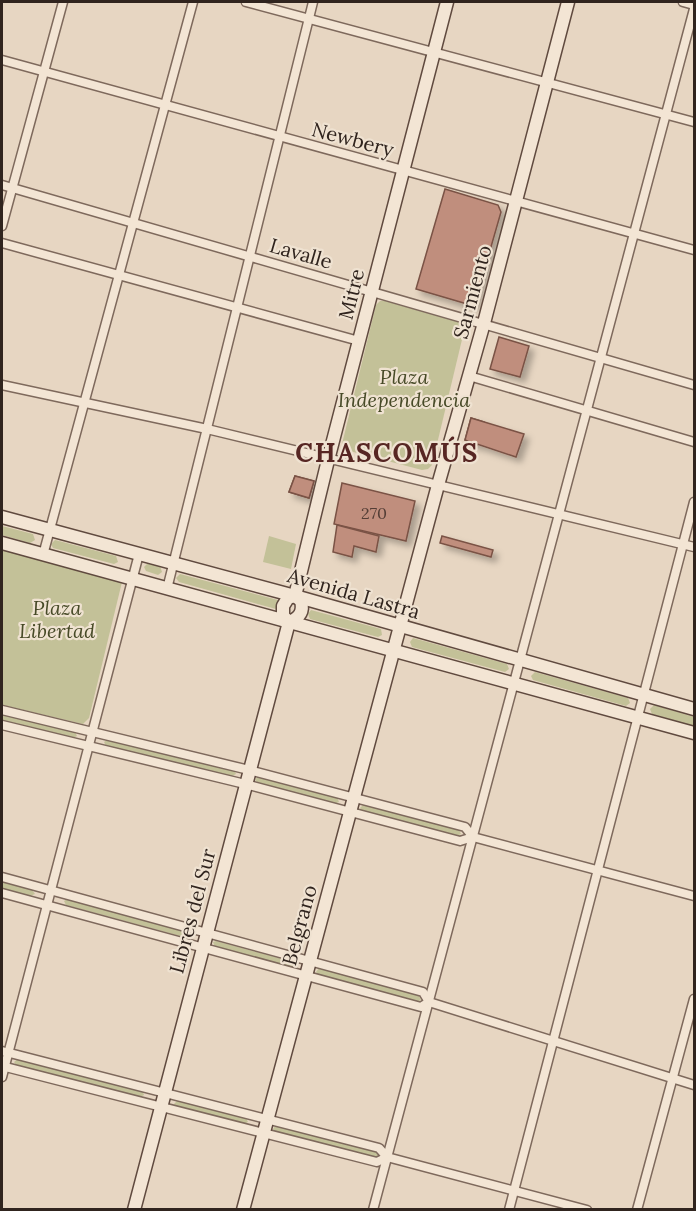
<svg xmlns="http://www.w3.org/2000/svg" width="696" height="1211" viewBox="0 0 696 1211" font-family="Lora,serif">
<defs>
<filter id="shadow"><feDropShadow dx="5" dy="5" stdDeviation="3" flood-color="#0004"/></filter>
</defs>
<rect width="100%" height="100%" fill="#e7d6c2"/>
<!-- green -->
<g fill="#c3c198">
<polygon points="380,301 385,301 462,323 465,327 432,465 428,469 422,470 342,449 342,444 376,305"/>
<polygon points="2,526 33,534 35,540 30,543 2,535"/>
<polygon points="269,536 296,544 291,569 263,562"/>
<polygon points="55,540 116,556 118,562 114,564 53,548 51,544"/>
<polygon points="2,545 122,582 89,718 83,724 2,705"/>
<polygon points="148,563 160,566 162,572 158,575 146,571 144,567"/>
<polygon points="180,574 278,600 279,608 276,609 179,582 176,578"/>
<polygon points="311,610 381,629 382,635 378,637 310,619 308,614"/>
<polygon points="413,638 507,664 509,669 505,672 412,647 410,642"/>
<polygon points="535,672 628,698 630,703 626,706 533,680 531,676"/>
<polygon points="654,705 694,717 694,726 652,714 650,709"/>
<polygon points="2,714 75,732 77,736 73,738 2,720"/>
<polygon points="107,740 234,770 236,774 232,776 106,746 104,742"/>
<polygon points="258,776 337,797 339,802 334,804 257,782 255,780"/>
<polygon points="363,805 459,830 461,834 457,836 362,811 360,808"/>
<polygon points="2,882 32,890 35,894 30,896 2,888"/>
<polygon points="67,899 186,931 188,935 184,937 66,905 64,901"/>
<polygon points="216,941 293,962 295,966 291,968 215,947 213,942"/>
<polygon points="319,968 419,996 421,1000 417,1002 318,974 316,972"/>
<polygon points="18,1059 143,1092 144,1095 140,1097 16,1065 14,1062"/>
<polygon points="177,1101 246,1118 248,1122 244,1124 175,1107 174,1104"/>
<polygon points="276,1125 377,1151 379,1155 375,1158 275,1131 273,1129"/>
</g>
<!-- building -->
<g fill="#c08e7d" stroke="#7a5245" stroke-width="1.5" filter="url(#shadow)">
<polygon points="445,189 498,205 501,212 474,306 416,289"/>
<polygon points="499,337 529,346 520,377 490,369"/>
<polygon points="471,418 484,422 477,445 465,440"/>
<polygon points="471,418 524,434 516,457 465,440"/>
<polygon points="295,476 314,481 309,498 289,492"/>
<polygon points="295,476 314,481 309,498 289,492"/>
<polygon points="342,483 415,501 406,541 334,524"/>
<polygon points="337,525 379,536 376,552 354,546 352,557 333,552"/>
<polygon points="442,536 493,550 491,557 440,543"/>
</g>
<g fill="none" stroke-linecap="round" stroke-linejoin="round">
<!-- street casing -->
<g stroke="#7e695c" stroke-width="11">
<g id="street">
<polyline points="246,2 694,122"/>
<polyline points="683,2 694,5"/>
<polyline points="2,60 694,250"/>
<polyline points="2,185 694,385"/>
<polyline points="2,226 63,2"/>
<polyline points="2,243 359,341"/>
<polyline points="469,376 694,442"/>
<polyline points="2,385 207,429 694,547"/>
<polyline points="43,555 193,2"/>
<polyline points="167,589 313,2"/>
<polyline points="2,710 249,770 465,827 473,837"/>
<polyline points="2,725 245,784 460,841 473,837 694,896"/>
<polyline points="2,877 423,992 429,1002 694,1085"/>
<polyline points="2,893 421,1007 429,1002"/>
<polyline points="2,1051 379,1148 387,1157 587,1210"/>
<polyline points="2,1066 377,1162 387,1157"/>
<polyline points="2,1077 139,554"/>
<polyline points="373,1210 694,9"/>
<polyline points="509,1210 694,502"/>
<polyline points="637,1210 694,999"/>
</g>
</g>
<!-- secondary casing -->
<g stroke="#604a3f" stroke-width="15">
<g id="secondary">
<polyline points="2,517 295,596 694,709"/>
<polyline points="2,543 694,733"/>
<polyline points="295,596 328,460 447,2"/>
<polyline points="289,622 283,616 283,606 288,598 295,596"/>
<path d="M289,622c10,-4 15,-10 12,-21l-6,-5"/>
<polyline points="134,1210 289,622"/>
<polyline points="243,1210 438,485 484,323 568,2"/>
</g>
</g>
<!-- street -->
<use href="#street" stroke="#f3e5d4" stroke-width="8"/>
<!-- secondary -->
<use href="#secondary" stroke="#f3e5d4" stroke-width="12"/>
</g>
<g text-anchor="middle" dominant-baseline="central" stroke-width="4.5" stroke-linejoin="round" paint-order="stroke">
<!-- number labels -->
<g font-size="16" fill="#543e36">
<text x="374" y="513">270</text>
</g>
<!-- street labels -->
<g font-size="20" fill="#30241e" stroke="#efe2d1">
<text transform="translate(353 139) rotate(15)">Newbery</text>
<text transform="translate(301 253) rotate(16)">Lavalle</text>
<text transform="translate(472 292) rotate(-75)">Sarmiento</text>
<text transform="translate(351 294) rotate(-76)">Mitre</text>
<text transform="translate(354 593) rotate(16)">Avenida Lastra</text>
<text transform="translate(192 911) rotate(-75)">Libres del Sur</text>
<text transform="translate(299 925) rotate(-75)">Belgrano</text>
</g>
<!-- park labels -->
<g font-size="20" font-style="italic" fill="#474a27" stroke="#efe2d1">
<text x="404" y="376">Plaza<tspan x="404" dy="23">Independencia</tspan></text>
<text x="57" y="607">Plaza<tspan x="57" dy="23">Libertad</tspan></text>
</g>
<!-- district labels -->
<g font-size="26" font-weight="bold" letter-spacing="1.5" fill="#572623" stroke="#efe2d1">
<text x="387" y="452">CHASCOMÚS</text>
</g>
</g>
<!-- border -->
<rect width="696" height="1211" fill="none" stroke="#30241e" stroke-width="6"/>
</svg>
